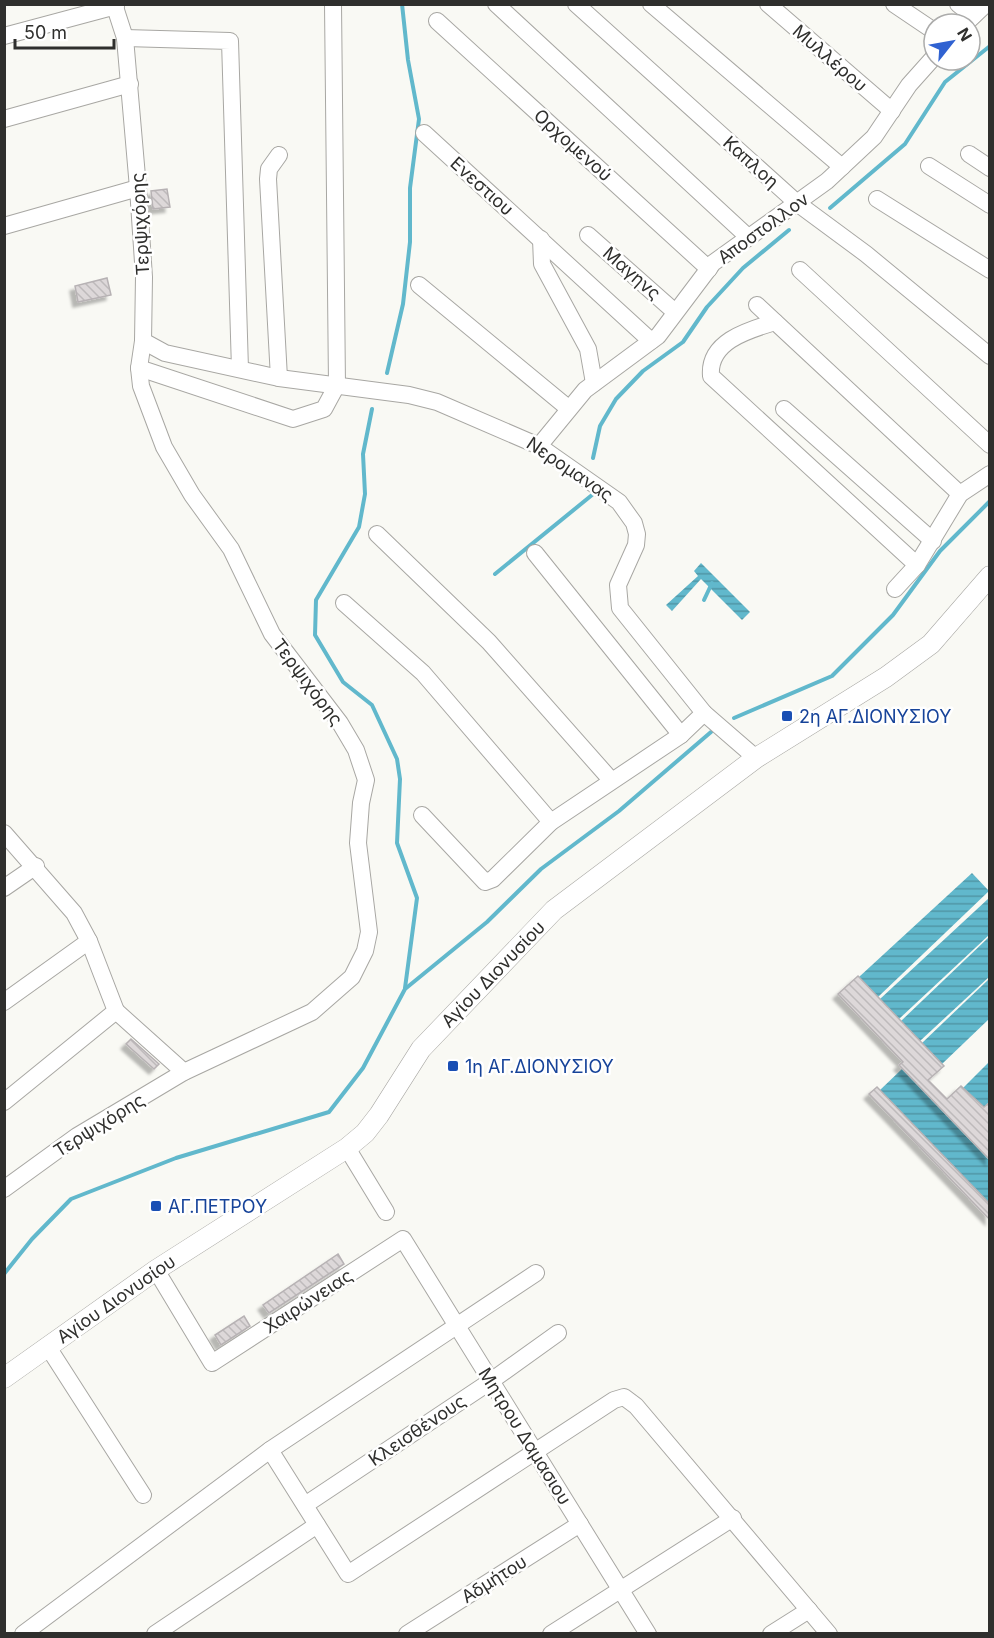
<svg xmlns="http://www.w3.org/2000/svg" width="994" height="1638" viewBox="0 0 994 1638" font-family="Inter,sans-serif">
<defs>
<pattern id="water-rules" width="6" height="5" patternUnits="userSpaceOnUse" patternTransform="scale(1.5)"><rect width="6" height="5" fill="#61b8cc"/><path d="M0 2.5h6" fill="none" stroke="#5096a6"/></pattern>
<pattern id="building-back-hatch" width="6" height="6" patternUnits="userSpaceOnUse" patternTransform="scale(1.5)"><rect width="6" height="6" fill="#ddd8d9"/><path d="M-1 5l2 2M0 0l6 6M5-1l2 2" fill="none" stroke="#bebabb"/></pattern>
<filter id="shadow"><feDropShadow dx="-5" dy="5" stdDeviation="1.5" flood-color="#0004"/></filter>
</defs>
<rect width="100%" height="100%" fill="#f9f9f4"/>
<!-- water -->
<g fill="url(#water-rules)">
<polygon points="701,563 750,612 742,620 701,579 672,611 666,605 698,576 694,571"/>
<polygon points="972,873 989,891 878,997 859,977"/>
<polygon points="989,898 989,935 899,1019 880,999"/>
<polygon points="989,937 989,977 920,1041 901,1021"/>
<polygon points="989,979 989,1019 942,1064 922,1043"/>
<polygon points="989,1062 989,1102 984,1107 949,1102"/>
<polygon points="902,1069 989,1160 989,1204 880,1090"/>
</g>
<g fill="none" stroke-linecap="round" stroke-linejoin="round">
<!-- stream -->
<g stroke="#61b8cc" stroke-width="4">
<polyline points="830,208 905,144 945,82 990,46"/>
<polyline points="387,373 403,304 410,242 410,188 419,119 408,60 402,4"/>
<polyline points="372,409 363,454 365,494 359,527 316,600 315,635 343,682 372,705 397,759 400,779 397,843 417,898 405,988"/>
<polyline points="593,458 600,426 616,399 643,371 683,342 707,307 743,268 789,230"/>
<polyline points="495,574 592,495"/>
<polyline points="704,600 712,583"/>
<polyline points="734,718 832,676 893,615 940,551 990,501"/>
<polyline points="4,1274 32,1239 71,1199 176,1158 329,1112 363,1068 405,989 487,922 541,869 619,811 711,732"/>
</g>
</g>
<!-- building -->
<g fill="url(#building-back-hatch)" stroke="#b7b2b4" stroke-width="1.5" filter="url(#shadow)">
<polygon points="167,189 170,207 153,209 151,191"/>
<polygon points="107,278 111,295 78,302 75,286"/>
<polygon points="858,976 944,1066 928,1080 947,1099 961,1086 984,1107 990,1102 990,1160 899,1065 903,1062 838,994"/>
<polygon points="131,1039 159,1064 154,1069 126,1044"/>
<polygon points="877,1087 990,1204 990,1220 869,1094"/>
<polygon points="338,1254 344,1264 269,1313 263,1305"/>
<polygon points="244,1316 250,1326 221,1345 215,1335"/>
</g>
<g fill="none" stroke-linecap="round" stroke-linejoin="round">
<!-- minor casing -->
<g stroke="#a8a7a3" stroke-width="18">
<g id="minor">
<polyline points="496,4 747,236"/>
<polyline points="576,4 797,203 866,254 990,356"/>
<polyline points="651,4 842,167"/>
<polyline points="768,4 892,111"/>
<polyline points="894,4 934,31"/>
<polyline points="958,4 973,16"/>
<polyline points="437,21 709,269"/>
<polyline points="965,24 986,4"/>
<polyline points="4,36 116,6"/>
<polyline points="125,38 230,41 240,369"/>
<polyline points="4,119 130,84"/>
<polyline points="424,133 651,341"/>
<polyline points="969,154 990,168"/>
<polyline points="929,166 990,205"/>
<polyline points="877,199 990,270"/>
<polyline points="4,226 138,188"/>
<polyline points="588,235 675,312"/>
<polyline points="541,239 542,264 588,349 594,383"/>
<polyline points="800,270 990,445"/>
<polyline points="419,285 568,408"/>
<polyline points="757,305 960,494"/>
<path d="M775,322c-26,8 -67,19 -64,54l206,189"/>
<polyline points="143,341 165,353 279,378 409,395 437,402 539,446 619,502 634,523 637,534 636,545 618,585 620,608 704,713 756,758"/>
<polyline points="139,368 293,419 324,409 337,385 333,4"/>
<polyline points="279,378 268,179 269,169 279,155"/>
<polyline points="784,409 933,541"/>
<polyline points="539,446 585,390 658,336 713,263 827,181 874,137 909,85 934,57"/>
<polyline points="377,534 489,642 611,780"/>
<polyline points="535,553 681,735"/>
<polyline points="895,589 917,565 960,494 990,474"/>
<polyline points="344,603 423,673 551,822"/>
<polyline points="422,815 485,882 493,879 551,822 681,735 704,713"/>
<polyline points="4,833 74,913 89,941 116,1011 4,1102"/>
<polyline points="4,888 36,866"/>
<polyline points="4,1002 89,941"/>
<polyline points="116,1011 184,1072"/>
<polyline points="347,1148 386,1212"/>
<polyline points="4,1189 77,1136 184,1072 312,1012 352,977 365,951 369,932 358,843 361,803 366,780 356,750 340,723 272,634 231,549 192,495 164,447 141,386 139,368 143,341 144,277 138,188 125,38 114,4"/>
<polyline points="156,1270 212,1363 403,1239 648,1634"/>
<polyline points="48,1347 143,1495"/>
<polyline points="270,1450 348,1574 614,1400 624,1397 636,1406 829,1634"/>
<polyline points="305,1505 491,1381 558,1333"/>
<polyline points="23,1634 270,1450 536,1273"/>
<polyline points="155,1634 317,1525"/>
<polyline points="407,1634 580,1524"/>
<polyline points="551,1634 733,1518"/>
<polyline points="771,1634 809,1610"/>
</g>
</g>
<!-- tertiary casing -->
<g stroke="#a8a7a3" stroke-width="21">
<polyline id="tertiary" points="4,1378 156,1270 347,1148 365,1133 379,1115 421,1049 554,910 756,758 886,677 931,644 990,576"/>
</g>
<!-- minor -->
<use href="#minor" stroke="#fff" stroke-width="16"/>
<!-- tertiary -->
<use href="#tertiary" stroke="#fff" stroke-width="20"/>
</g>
<!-- markers -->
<g fill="#1a4fb4" stroke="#fff" stroke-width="2">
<rect x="781" y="710" width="12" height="12" rx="3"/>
<rect x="447" y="1060" width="12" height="12" rx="3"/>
<rect x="150" y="1200" width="12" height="12" rx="3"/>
</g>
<g text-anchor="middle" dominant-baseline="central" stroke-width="5" stroke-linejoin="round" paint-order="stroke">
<!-- street labels -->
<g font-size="18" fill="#2f2f2d" stroke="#fff">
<text transform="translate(830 58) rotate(41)">Μυλλέρου</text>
<text transform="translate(573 145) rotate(42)">Ορχομενού</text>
<text transform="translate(751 162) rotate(42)">Καπλοη</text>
<text transform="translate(482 186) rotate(42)">Ενεστιου</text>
<text transform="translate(140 224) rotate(-93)">Τερψιχόρης</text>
<text transform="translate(763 228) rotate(-36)">Αποστολλον</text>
<text transform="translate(632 273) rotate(41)">Μαγηνς</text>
<text transform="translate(570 469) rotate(34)">Νερομανας</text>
<text transform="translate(308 682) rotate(53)">Τερψιχόρης</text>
<text transform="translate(493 974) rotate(-46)">Αγίου Διονυσίου</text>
<text transform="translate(99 1125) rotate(-32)">Τερψιχόρης</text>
<text transform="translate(116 1299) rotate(-35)">Αγίου Διονυσίου</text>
<text transform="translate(308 1301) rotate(-33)">Χαιρώνειας</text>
<text transform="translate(417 1430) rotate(-34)">Κλεισθένους</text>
<text transform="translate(525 1436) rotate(58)">Μητρου Δαμασιου</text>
<text transform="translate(494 1579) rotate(-32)">Αδμήτου</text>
</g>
<!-- transit labels -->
<g font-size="18" fill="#164399" stroke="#fff" text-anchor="start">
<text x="799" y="716">2η ΑΓ.ΔΙΟΝΥΣΙΟΥ</text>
<text x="465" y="1066">1η ΑΓ.ΔΙΟΝΥΣΙΟΥ</text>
<text x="168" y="1206">ΑΓ.ΠΕΤΡΟΥ</text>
</g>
</g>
<!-- border -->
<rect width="994" height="1638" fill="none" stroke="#2f2f2d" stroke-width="12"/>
<!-- north arrow -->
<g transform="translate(952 42) rotate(59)"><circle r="28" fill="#ffffff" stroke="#acacab" stroke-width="1.5"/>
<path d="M0-4.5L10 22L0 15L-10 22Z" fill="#3062d1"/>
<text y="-9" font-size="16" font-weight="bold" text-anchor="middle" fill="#2f2f2d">N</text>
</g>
<!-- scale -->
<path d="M15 39v9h99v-9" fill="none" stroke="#2f2f2d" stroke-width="3"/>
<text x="24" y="39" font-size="18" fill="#2f2f2d" stroke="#ffffff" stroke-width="4.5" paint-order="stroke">50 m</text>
</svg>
